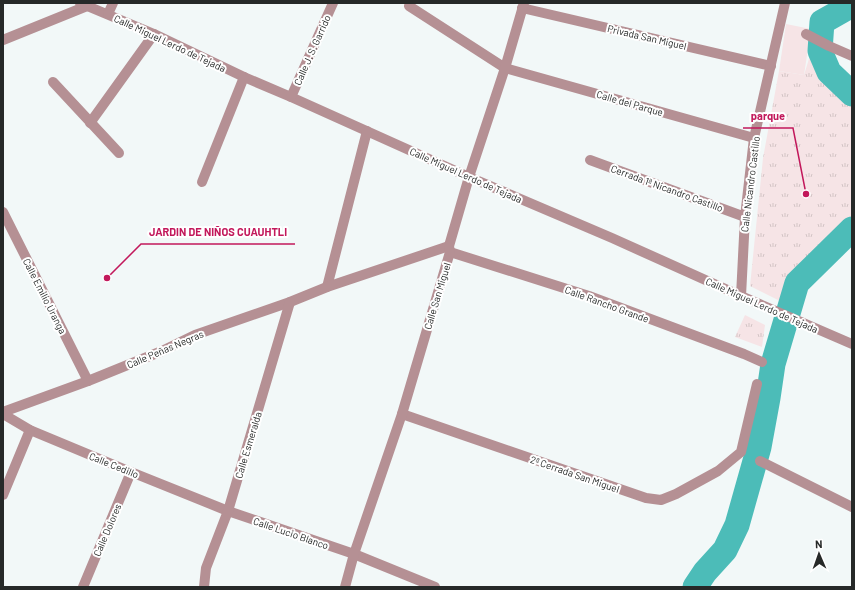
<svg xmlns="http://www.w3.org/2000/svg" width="855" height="590" viewBox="0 0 855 590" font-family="Barlow,sans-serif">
<defs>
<pattern id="grass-tufts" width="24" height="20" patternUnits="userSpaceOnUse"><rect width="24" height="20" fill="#f6e4e6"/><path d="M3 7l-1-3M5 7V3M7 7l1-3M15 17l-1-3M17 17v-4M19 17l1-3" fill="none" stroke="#d3c4c5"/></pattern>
</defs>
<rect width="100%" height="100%" fill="#f2f8f8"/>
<!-- grass -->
<g fill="url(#grass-tufts)">
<polygon points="812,49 820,51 829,72 852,94 852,229 797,283 790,306 750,286 763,158 779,71 804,75"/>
<polygon points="745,315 765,325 762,347 735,337"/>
</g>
<!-- garden -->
<polygon fill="#f6e4e6" points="786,24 811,29 804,75 779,71"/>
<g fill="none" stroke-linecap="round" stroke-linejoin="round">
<!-- river -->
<g stroke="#4cbcb8" stroke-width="25">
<polyline points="852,5 822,22 820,51 829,72 852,94"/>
<polyline points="695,587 705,572 725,550 737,525 759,447 768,398 773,364 797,283 852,229"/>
</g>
<!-- minor -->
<g stroke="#b59094" stroke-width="10">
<polyline points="80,3 154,34 244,77 291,97 469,177 612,238 741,296 852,344"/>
<polyline points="409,6 505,68 754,138"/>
<polyline points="522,8 771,66"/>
<polyline points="108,14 113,3"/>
<polyline points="806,34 829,46 852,56"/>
<polyline points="3,40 87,6"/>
<polyline points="53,82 119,153"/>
<polyline points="291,97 333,3"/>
<polyline points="90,123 154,34"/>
<polyline points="590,160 745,217"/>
<polyline points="202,182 244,77"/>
<polyline points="3,212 88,381"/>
<polyline points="450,252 589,296 744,354 762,362"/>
<polyline points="327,287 367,131"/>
<polyline points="741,296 745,217 754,138 785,3"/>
<polyline points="3,412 88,381 162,351 195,335 290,302 327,287 449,246"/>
<polyline points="3,414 30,430 131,472 228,511 354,554 435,587"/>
<polyline points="402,414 646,498 661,500 676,494 718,471 741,452 757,384"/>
<polyline points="760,461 852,507"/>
<polyline points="3,495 30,430"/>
<polyline points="83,587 131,472"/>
<polyline points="204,587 206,568 228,511 290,302"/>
<polyline points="345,587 354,554 402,414 450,252 449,246 469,177 505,68 524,3"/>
</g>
</g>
<g text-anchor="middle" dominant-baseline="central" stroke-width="4" stroke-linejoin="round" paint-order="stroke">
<!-- street labels -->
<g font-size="10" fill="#262928" stroke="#fff">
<text transform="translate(647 37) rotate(13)">Privada San Miguel</text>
<text transform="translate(170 43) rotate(25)">Calle Miguel Lerdo de Tejada</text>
<text transform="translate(312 50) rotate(-66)">Calle J. S. Garrido</text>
<text transform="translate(630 103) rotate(16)">Calle del Parque</text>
<text transform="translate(466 175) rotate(24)">Calle Miguel Lerdo de Tejada</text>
<text transform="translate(750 184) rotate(-83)">Calle Nicandro Castillo</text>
<text transform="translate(667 188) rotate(20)">Cerrada 1ª Nicandro Castillo</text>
<text transform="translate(45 296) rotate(63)">Calle Emilio Uranga</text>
<text transform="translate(437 296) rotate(-73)">Calle San Miguel</text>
<text transform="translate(607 304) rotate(20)">Calle Rancho Grande</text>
<text transform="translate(762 305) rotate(24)">Calle Miguel Lerdo de Tejada</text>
<text transform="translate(165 349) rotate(-23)">Calle Peñas Negras</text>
<text transform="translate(248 445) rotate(-73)">Calle Esmeralda</text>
<text transform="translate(114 465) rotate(22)">Calle Cedillo</text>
<text transform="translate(575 474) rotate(19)">2ª Cerrada San Miguel</text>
<text transform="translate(107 530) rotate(-67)">Calle Dolores</text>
<text transform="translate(291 533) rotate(19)">Calle Lucio Blanco</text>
</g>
</g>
<!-- callouts -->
<path fill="none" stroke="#c2185b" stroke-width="1.5" d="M806 194L793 128H743M107 278L141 244H295"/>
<g fill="#c2185b" stroke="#fff" stroke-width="1.5">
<circle cx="806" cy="194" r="4"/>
<circle cx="107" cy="278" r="4"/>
</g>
<g font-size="11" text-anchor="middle" font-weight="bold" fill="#c2185b" stroke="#fff" stroke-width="4" stroke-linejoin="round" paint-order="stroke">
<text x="768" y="120">parque</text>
<text x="218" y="236">JARDIN DE NIÑOS CUAUHTLI</text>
</g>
<!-- border -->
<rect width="855" height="590" fill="none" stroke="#262928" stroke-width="8"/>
<!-- north arrow -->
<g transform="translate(819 554) rotate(358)" stroke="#ffffff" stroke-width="3" paint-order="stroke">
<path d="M0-3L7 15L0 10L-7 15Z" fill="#262928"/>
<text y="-6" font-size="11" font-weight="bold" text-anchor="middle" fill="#262928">N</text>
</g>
</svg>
